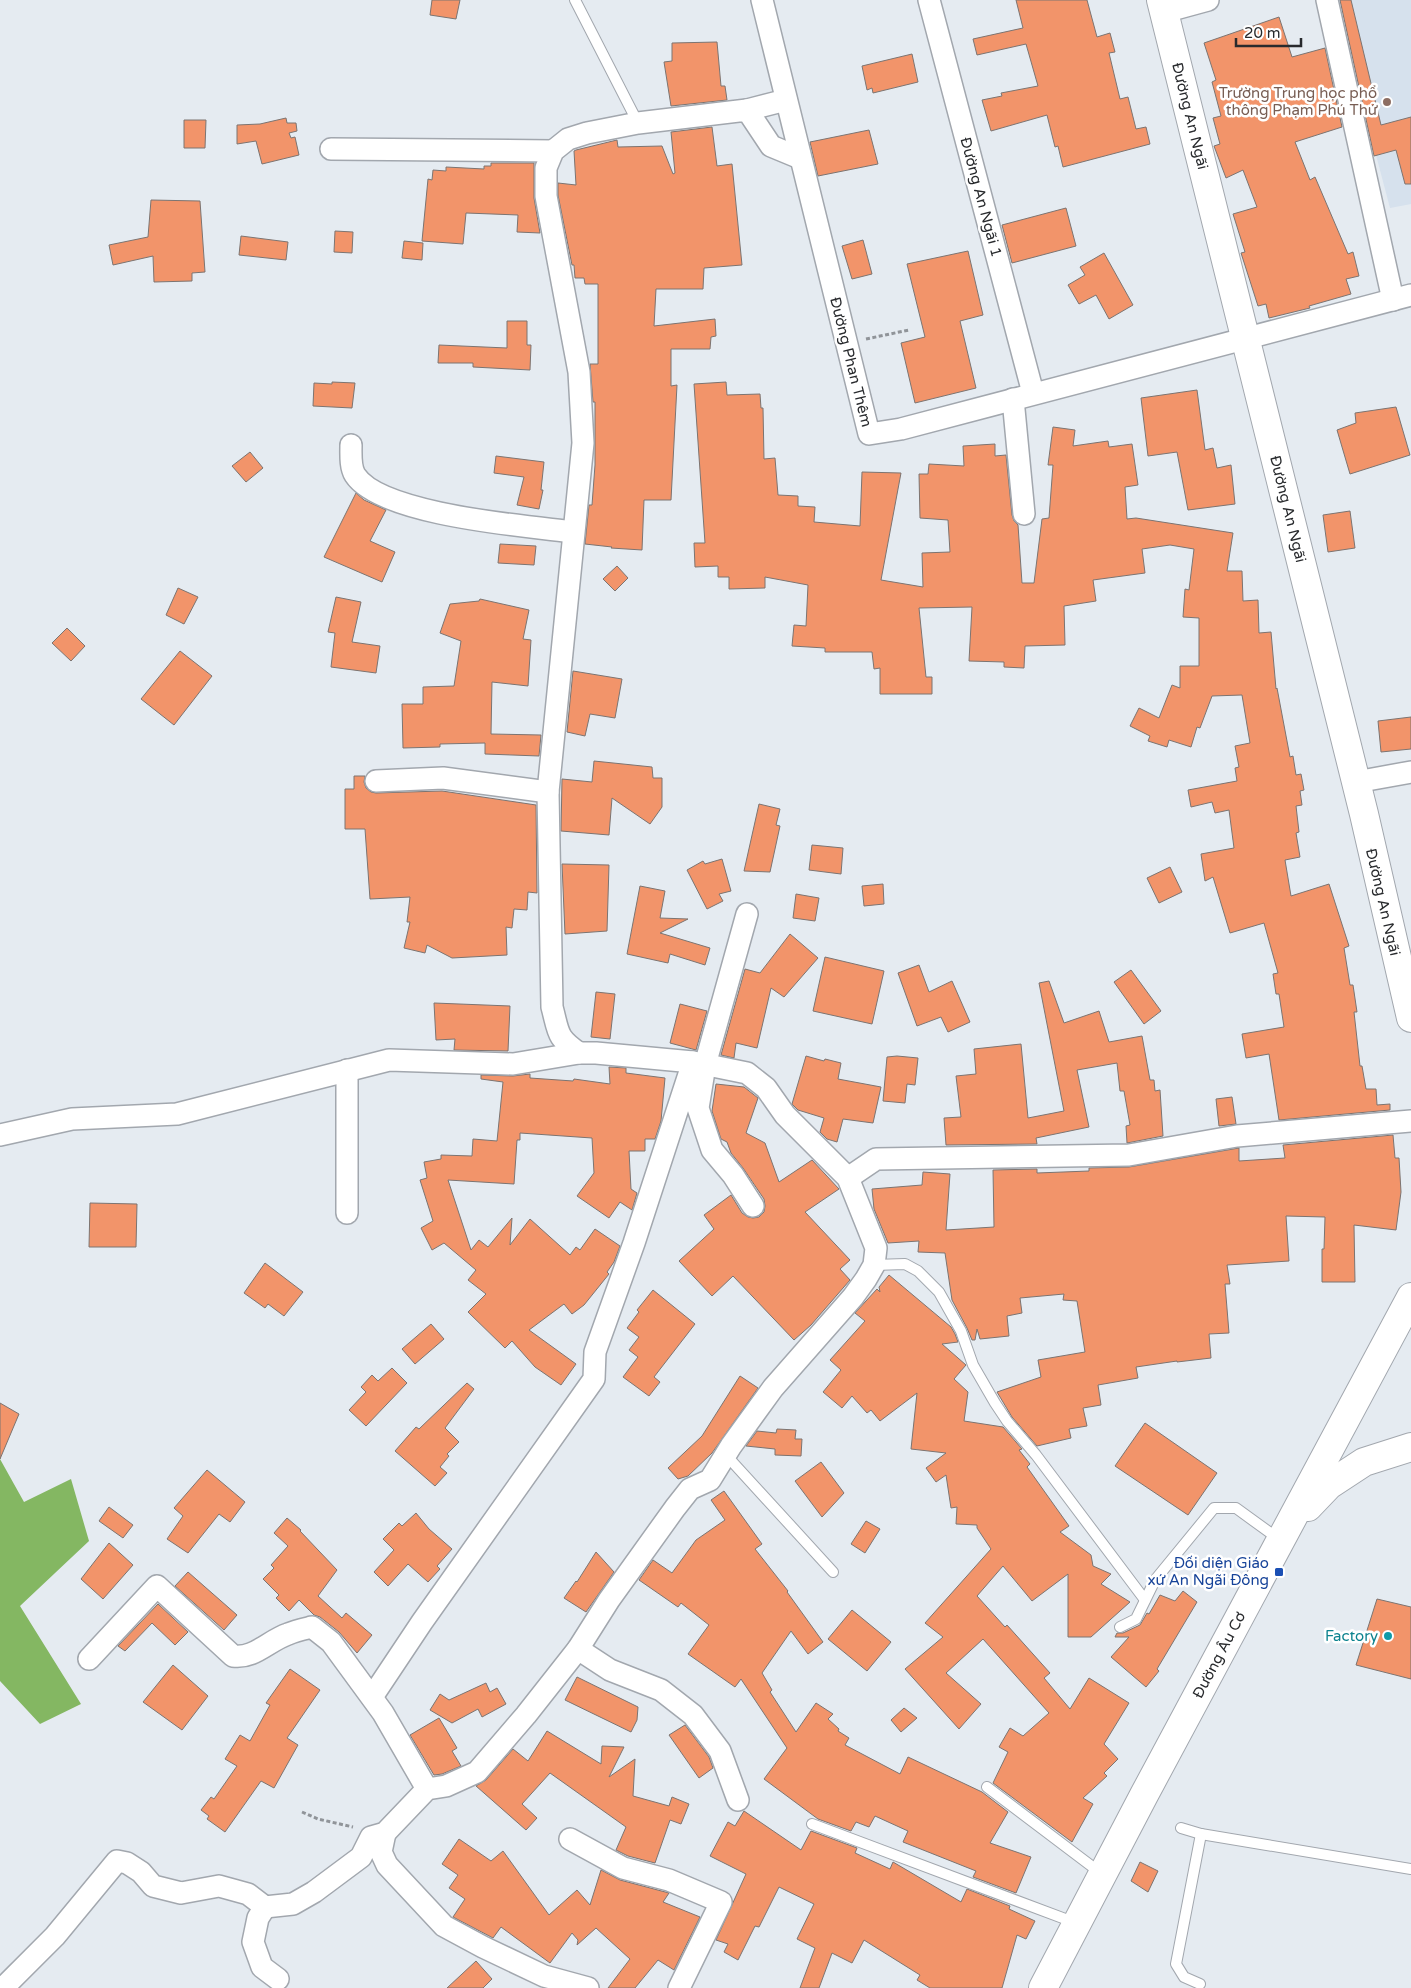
<svg xmlns="http://www.w3.org/2000/svg" width="1411" height="1988" viewBox="0 0 1411 1988" font-family="'Varela Round',sans-serif">
<rect width="100%" height="100%" fill="#e5ebf1"/>
<!-- built -->
<polygon fill="#d6e1ed" points="1335,0 1411,0 1411,204 1390,208"/>
<!-- forest -->
<polygon fill="#84b762" points="0,1459 24,1502 71,1479 89,1541 20,1606 81,1704 40,1724 0,1681"/>
<!-- building -->
<g fill="#f2946a" stroke="#7c7471">
<polygon points="432,0 460,0 456,19 430,15"/>
<polygon points="1016,0 1087,0 1097,37 1110,33 1115,52 1109,53 1120,99 1128,97 1136,129 1146,127 1150,144 1063,167 1058,146 1055,147 1047,115 991,131 982,100 1002,96 1001,93 1038,86 1026,44 977,55 973,39 1023,28"/>
<polygon points="1340,0 1351,0 1381,125 1411,117 1411,184 1405,184 1396,150 1374,156"/>
<polygon points="1279,17 1292,57 1325,48 1342,127 1295,142 1310,180 1315,177 1348,254 1353,252 1359,276 1346,279 1351,294 1309,306 1310,308 1269,318 1266,304 1258,306 1241,253 1245,252 1233,214 1257,207 1243,170 1226,178 1214,146 1220,144 1213,118 1221,116 1212,82 1216,80 1204,43"/>
<polygon points="717,42 721,86 725,86 727,100 671,106 664,62 672,61 672,43"/>
<polygon points="912,54 918,82 873,93 872,88 867,90 862,66"/>
<polygon points="286,118 287,123 296,123 297,131 289,133 291,138 295,137 299,155 262,164 256,141 237,144 237,125 260,124"/>
<polygon points="184,120 206,120 205,148 184,148"/>
<polygon points="712,127 717,166 732,164 742,265 704,268 703,289 656,289 654,326 715,319 716,336 711,337 710,349 671,349 671,386 677,385 671,500 644,500 642,550 611,548 612,547 585,544 589,505 592,505 595,465 595,402 593,402 590,364 598,364 598,284 585,284 584,278 575,278 574,265 572,265 558,195 558,183 576,185 574,151 576,150 617,140 618,147 662,146 673,174 675,173 671,132"/>
<polygon points="869,130 878,164 818,176 810,142"/>
<polygon points="491,163 534,163 534,198 540,233 517,232 518,215 466,213 463,244 422,241 428,179 432,180 433,170 446,171 446,167 484,169 484,166 491,166"/>
<polygon points="151,200 200,201 205,272 192,273 192,281 154,282 153,256 113,265 109,245 148,237"/>
<polygon points="1066,208 1076,246 1012,263 1002,225"/>
<polygon points="335,231 353,232 352,253 334,252"/>
<polygon points="241,236 288,242 286,260 239,255"/>
<polygon points="863,240 872,274 852,279 842,246"/>
<polygon points="404,241 423,243 422,260 402,258"/>
<polygon points="968,251 983,315 960,321 976,388 915,403 901,343 925,337 907,264"/>
<polygon points="1104,253 1133,305 1109,319 1096,295 1079,304 1068,285 1085,275 1080,267"/>
<polygon points="507,321 527,321 527,345 531,345 530,370 473,367 473,363 438,363 439,345 507,348"/>
<polygon points="332,382 355,383 352,408 313,406 314,383 332,384"/>
<polygon points="726,382 727,395 760,394 761,408 763,408 764,459 775,458 778,495 798,496 798,506 815,507 814,522 860,526 862,472 901,473 881,580 923,587 922,553 950,552 948,520 920,518 919,474 928,474 929,464 964,466 963,446 995,444 995,456 1006,455 1012,515 1014,521 1018,525 1022,583 1034,583 1042,519 1049,518 1053,465 1048,465 1053,427 1075,430 1073,446 1108,441 1109,447 1132,444 1138,485 1125,487 1127,519 1136,518 1233,533 1227,571 1242,571 1243,601 1258,600 1259,633 1271,632 1276,689 1277,688 1290,757 1293,756 1296,775 1301,774 1304,790 1300,791 1302,805 1296,806 1299,832 1296,833 1300,857 1285,860 1291,896 1329,884 1349,946 1344,948 1350,985 1353,985 1357,1012 1354,1012 1360,1066 1362,1066 1366,1089 1376,1089 1377,1105 1390,1104 1390,1110 1279,1120 1269,1054 1246,1058 1242,1034 1284,1027 1279,994 1276,994 1273,974 1278,973 1264,923 1230,933 1213,877 1205,881 1201,854 1234,848 1229,810 1215,813 1212,802 1191,807 1188,790 1237,781 1235,768 1239,767 1235,746 1250,743 1242,695 1212,696 1200,728 1197,727 1191,747 1169,740 1167,747 1148,741 1150,736 1130,726 1139,708 1159,718 1172,685 1180,688 1180,666 1199,666 1199,618 1183,617 1185,589 1189,590 1194,549 1170,545 1142,549 1145,573 1093,580 1096,601 1064,606 1065,645 1025,646 1024,668 1004,667 1004,662 969,661 972,607 919,608 926,677 932,677 932,694 880,694 880,668 874,669 872,652 825,652 825,648 792,646 794,625 806,626 808,585 765,577 765,588 729,589 729,577 718,577 718,566 695,567 694,543 705,543 694,384"/>
<polygon points="1197,390 1205,450 1213,448 1217,468 1231,465 1235,504 1188,510 1177,452 1148,456 1141,398"/>
<polygon points="1396,407 1410,455 1350,474 1337,430 1356,423 1355,413"/>
<polygon points="250,452 263,468 246,482 232,466"/>
<polygon points="496,456 544,462 541,490 543,490 539,509 517,505 524,477 494,473"/>
<polygon points="356,493 364,500 386,510 370,541 395,552 382,582 324,557"/>
<polygon points="1350,511 1355,548 1328,552 1323,515"/>
<polygon points="500,544 536,546 534,565 498,563"/>
<polygon points="617,566 628,578 615,591 603,579"/>
<polygon points="178,588 198,597 184,624 166,615"/>
<polygon points="336,597 361,602 352,642 380,646 376,673 331,667 335,633 328,632"/>
<polygon points="480,599 529,610 523,639 531,640 528,686 492,682 491,734 541,735 539,756 485,754 485,743 440,744 440,747 403,748 402,704 423,704 423,687 454,686 461,641 440,633 450,604 479,601"/>
<polygon points="67,628 85,646 71,661 52,643"/>
<polygon points="180,651 212,676 174,725 141,699"/>
<polygon points="573,671 622,679 615,718 590,714 585,736 567,732"/>
<polygon points="1411,717 1411,749 1381,752 1378,721"/>
<polygon points="594,761 652,767 653,778 662,778 662,807 650,824 612,798 609,835 561,831 562,779 592,782"/>
<polygon points="354,776 365,776 364,782 366,788 371,792 376,793 442,791 536,805 537,893 528,892 527,910 514,909 512,928 506,927 507,955 452,958 427,945 425,953 404,948 410,922 407,922 410,897 370,899 365,829 345,829 345,789 354,789"/>
<polygon points="759,804 780,809 776,825 780,826 770,872 744,871"/>
<polygon points="812,845 843,848 841,874 809,870"/>
<polygon points="722,859 731,891 719,894 723,901 707,909 687,870 703,861 705,864"/>
<polygon points="562,864 609,865 607,931 565,934"/>
<polygon points="1170,867 1182,892 1159,903 1147,878"/>
<polygon points="883,884 884,904 864,906 862,886"/>
<polygon points="640,886 665,891 660,918 688,919 660,933 710,948 705,965 670,954 668,963 627,954"/>
<polygon points="796,894 819,898 815,921 793,918"/>
<polygon points="790,934 818,958 784,997 771,988 757,1048 736,1043 734,1058 721,1055 745,969 760,973"/>
<polygon points="825,957 884,971 872,1024 813,1011"/>
<polygon points="919,965 929,992 952,981 970,1022 948,1032 941,1017 917,1026 898,973"/>
<polygon points="1131,970 1161,1011 1144,1024 1114,982"/>
<polygon points="1049,981 1064,1023 1099,1011 1109,1042 1142,1036 1150,1080 1154,1080 1155,1091 1160,1090 1163,1136 1127,1143 1126,1126 1130,1125 1124,1091 1120,1091 1117,1063 1077,1070 1089,1127 1036,1138 1037,1144 946,1145 944,1118 961,1117 956,1076 976,1074 974,1049 1021,1044 1028,1118 1064,1111 1039,983"/>
<polygon points="596,992 615,994 610,1039 591,1037"/>
<polygon points="434,1003 510,1006 508,1051 454,1050 455,1039 436,1040"/>
<polygon points="680,1004 707,1011 696,1050 670,1043"/>
<polygon points="806,1056 824,1061 825,1059 841,1063 838,1079 881,1087 873,1123 843,1119 837,1142 827,1139 820,1132 824,1118 798,1110 792,1104"/>
<polygon points="897,1056 918,1058 915,1085 907,1084 905,1103 883,1101 887,1057"/>
<polygon points="609,1067 626,1068 626,1073 665,1078 661,1121 655,1139 645,1139 645,1151 629,1151 631,1189 637,1193 632,1210 620,1202 609,1218 577,1196 594,1173 592,1138 520,1133 520,1140 517,1140 514,1184 448,1180 471,1250 479,1240 488,1247 512,1218 510,1245 530,1219 570,1255 576,1247 580,1250 595,1229 620,1246 614,1262 607,1272 609,1274 584,1305 572,1314 564,1304 529,1330 576,1364 561,1385 535,1367 512,1341 505,1348 468,1312 486,1294 468,1280 476,1270 444,1243 432,1250 421,1228 433,1221 420,1180 427,1178 424,1162 441,1159 441,1155 472,1156 473,1139 497,1141 503,1082 481,1079 481,1075 513,1076 530,1074 530,1078 573,1081 574,1079 610,1084"/>
<polygon points="716,1084 744,1087 758,1098 746,1133 765,1143 779,1182 812,1160 839,1189 805,1212 850,1260 840,1269 850,1280 811,1325 794,1340 733,1276 712,1296 679,1261 714,1229 704,1215 731,1195 742,1213 748,1217 753,1218 759,1217 764,1212 765,1206 764,1199 743,1168 731,1153 727,1142 721,1139 712,1111"/>
<polygon points="1232,1097 1236,1124 1219,1126 1216,1099"/>
<polygon points="1393,1135 1395,1158 1399,1158 1401,1192 1396,1230 1354,1225 1355,1282 1322,1282 1322,1249 1324,1249 1325,1217 1286,1216 1289,1261 1227,1265 1230,1284 1225,1284 1229,1333 1209,1334 1211,1358 1177,1362 1177,1361 1136,1367 1138,1378 1098,1385 1101,1405 1083,1408 1087,1426 1069,1429 1071,1438 1037,1446 1012,1417 997,1392 1041,1377 1038,1360 1085,1352 1077,1301 1063,1300 1064,1294 1020,1298 1022,1313 1007,1316 1009,1336 980,1339 977,1329 975,1340 972,1340 967,1328 952,1300 945,1253 918,1252 919,1241 888,1243 874,1209 872,1189 922,1185 923,1172 950,1174 946,1230 994,1227 993,1170 1037,1169 1037,1173 1089,1171 1089,1168 1129,1167 1239,1148 1239,1161 1285,1158 1283,1145"/>
<polygon points="90,1203 137,1204 136,1247 89,1247"/>
<polygon points="265,1263 303,1292 284,1316 268,1304 265,1308 244,1293"/>
<polygon points="889,1275 951,1327 955,1334 958,1342 942,1344 966,1365 954,1379 968,1392 964,1421 1003,1427 1022,1449 1019,1450 1030,1464 1027,1467 1069,1526 1060,1532 1091,1555 1093,1566 1111,1574 1101,1584 1130,1602 1091,1637 1068,1637 1068,1574 1032,1601 1003,1566 977,1596 1005,1627 1007,1625 1050,1673 1044,1678 1070,1709 1089,1678 1129,1703 1104,1744 1118,1759 1104,1773 1107,1776 1083,1798 1093,1804 1072,1842 993,1783 1008,1752 999,1747 1010,1728 1023,1736 1049,1713 983,1639 946,1673 981,1704 959,1729 905,1669 943,1637 925,1623 991,1549 977,1528 977,1525 956,1524 957,1507 951,1508 946,1475 936,1482 926,1468 946,1453 911,1449 917,1393 880,1421 871,1410 867,1413 852,1396 842,1408 823,1392 841,1370 830,1360 865,1321 855,1313 877,1289 880,1292 879,1287"/>
<polygon points="653,1290 695,1324 654,1377 660,1382 649,1396 623,1377 638,1357 629,1350 639,1337 627,1328 639,1312 637,1310"/>
<polygon points="431,1324 444,1339 415,1364 402,1349"/>
<polygon points="392,1368 407,1383 366,1426 349,1410 366,1392 361,1387 372,1375 378,1381"/>
<polygon points="740,1376 758,1388 712,1453 688,1476 678,1479 668,1468 702,1436"/>
<polygon points="467,1383 474,1389 445,1428 459,1442 447,1454 449,1456 440,1467 447,1473 435,1486 395,1451 416,1427 419,1429"/>
<polygon points="0,1403 19,1414 0,1459"/>
<polygon points="1145,1423 1217,1473 1188,1515 1115,1466"/>
<polygon points="777,1429 796,1430 795,1439 802,1439 801,1456 775,1455 775,1449 746,1446 757,1431 776,1433"/>
<polygon points="821,1462 844,1493 822,1517 795,1481"/>
<polygon points="207,1470 245,1502 230,1522 219,1514 188,1553 167,1539 183,1516 174,1508"/>
<polygon points="724,1491 762,1544 755,1549 788,1591 787,1592 823,1642 808,1654 791,1631 762,1673 772,1690 770,1692 796,1732 816,1703 833,1714 828,1719 839,1729 838,1731 849,1738 845,1745 900,1774 908,1757 982,1792 1008,1812 990,1843 1031,1857 1016,1893 973,1877 976,1871 903,1842 908,1831 875,1816 869,1827 856,1822 851,1831 818,1819 764,1779 787,1748 741,1679 735,1687 688,1654 709,1625 681,1603 678,1607 639,1580 653,1560 672,1573 696,1540 725,1520 711,1500"/>
<polygon points="109,1507 133,1525 123,1538 99,1521"/>
<polygon points="416,1513 429,1529 452,1549 437,1566 440,1569 428,1582 408,1564 388,1586 374,1572 394,1550 383,1539 399,1523 402,1526"/>
<polygon points="287,1518 301,1530 300,1531 337,1570 318,1596 342,1618 346,1613 372,1635 357,1653 339,1632 320,1617 314,1615 299,1600 289,1611 276,1598 279,1595 263,1579 274,1568 271,1565 288,1546 274,1533"/>
<polygon points="866,1521 880,1529 865,1553 851,1544"/>
<polygon points="109,1543 133,1565 103,1599 81,1579"/>
<polygon points="596,1552 614,1572 586,1612 564,1598 576,1581 577,1582"/>
<polygon points="188,1572 237,1615 224,1630 175,1586"/>
<polygon points="1183,1591 1197,1602 1157,1669 1159,1671 1146,1687 1111,1657 1129,1637 1115,1637 1117,1633 1123,1633 1140,1625 1147,1613 1149,1614 1160,1595 1175,1601"/>
<polygon points="1377,1599 1411,1607 1411,1679 1356,1665"/>
<polygon points="158,1604 188,1632 175,1645 152,1623 125,1651 118,1646"/>
<polygon points="852,1610 891,1642 867,1671 828,1639"/>
<polygon points="173,1665 208,1696 182,1730 143,1702"/>
<polygon points="290,1669 320,1690 287,1738 298,1745 274,1788 261,1781 225,1832 207,1819 209,1816 201,1810 211,1797 214,1799 237,1766 225,1759 240,1735 250,1741 270,1705 266,1703"/>
<polygon points="577,1677 638,1707 637,1720 631,1732 565,1700"/>
<polygon points="486,1683 490,1692 497,1688 506,1704 482,1717 478,1709 452,1723 430,1710 440,1694 449,1700"/>
<polygon points="904,1708 917,1718 901,1732 891,1720"/>
<polygon points="439,1718 457,1748 452,1751 461,1766 442,1774 434,1775 410,1735"/>
<polygon points="685,1725 709,1757 713,1768 699,1778 669,1735"/>
<polygon points="547,1731 601,1764 602,1746 624,1747 609,1777 635,1759 633,1796 669,1806 672,1797 689,1804 681,1824 670,1820 655,1863 628,1856 616,1850 626,1827 550,1773 522,1804 537,1818 526,1830 476,1786 486,1780 513,1749 528,1761"/>
<polygon points="744,1811 801,1850 811,1831 857,1848 855,1853 890,1869 893,1862 961,1902 967,1889 1010,1906 1009,1909 1035,1921 1026,1939 1017,1935 1002,1988 930,1988 917,1980 920,1975 864,1940 852,1963 832,1953 819,1988 800,1988 815,1948 797,1939 814,1904 779,1887 759,1927 755,1926 738,1960 724,1952 728,1944 716,1940 746,1874 710,1856 728,1822 735,1826"/>
<polygon points="459,1839 491,1861 503,1851 549,1915 577,1890 590,1905 601,1870 620,1880 669,1893 663,1902 700,1917 674,1970 658,1960 635,1988 608,1988 630,1959 596,1928 577,1945 578,1940 572,1933 550,1963 501,1927 493,1938 453,1917 465,1899 449,1888 458,1875 442,1864"/>
<polygon points="1140,1862 1158,1871 1148,1892 1131,1881"/>
<polygon points="476,1961 492,1979 483,1988 447,1988"/>
</g>
<g fill="none" stroke-linecap="round" stroke-linejoin="round">
<!-- lane casing -->
<g stroke="#a2a7ae" stroke-width="12">
<g id="lane">
<polyline points="575,0 638,123"/>
<polyline points="874,1265 905,1264 918,1271 939,1292 961,1331 973,1365 995,1403 1007,1421 1036,1455 1145,1600"/>
<polyline points="726,1455 833,1572"/>
<polyline points="1120,1627 1136,1619 1155,1580 1214,1508 1236,1508 1280,1540"/>
<polyline points="987,1787 1102,1874"/>
<polyline points="812,1824 1076,1923"/>
<polyline points="1181,1828 1201,1834 1411,1869"/>
<polyline points="1200,1984 1184,1977 1176,1964 1201,1834"/>
</g>
</g>
<!-- street casing -->
<g stroke="#a2a7ae" stroke-width="24">
<g id="street">
<polyline points="762,0 869,434 901,429 1411,295"/>
<polyline points="929,0 1033,393"/>
<polyline points="1327,0 1393,300"/>
<polyline points="1164,12 1208,0"/>
<polyline points="747,110 786,100"/>
<polyline points="331,149 553,151"/>
<polyline points="1013,399 1024,514"/>
<path d="M351,445c0,9 -1,22 4,30 26,40 171,51 218,57"/>
<polyline points="376,781 443,778 548,792"/>
<polyline points="1356,782 1411,772"/>
<polyline points="747,914 705,1065 698,1108 712,1150 733,1175 753,1206"/>
<path d="M579,1053c-23,-16 -20,-20 -27,-46l-4,-215 35,-349 -4,-71 -33,-176v-28l7,-17 15,-12 19,-6 51,-10 109,-13 24,36 29,12"/>
<polyline points="347,1070 347,1213"/>
<polyline points="0,1135 72,1119 177,1114 389,1060 513,1064 579,1053 596,1053 693,1062 747,1073 766,1088 785,1115 848,1178 876,1248 874,1265 866,1279 853,1297 773,1388 731,1446 710,1480 690,1489 675,1508 609,1600 578,1649 526,1715 477,1772 446,1786 427,1789 385,1833 371,1837 361,1857 314,1892 293,1904 265,1907 248,1894 219,1886 181,1893 153,1886 141,1872 127,1863 117,1861 55,1936 3,1988"/>
<polyline points="848,1178 876,1159 1129,1155 1237,1136 1411,1121"/>
<polyline points="578,1649 610,1670 661,1690 693,1715 720,1751 738,1800"/>
<path d="M89,1659l68,-73 76,70c21,3 35,-15 55,-22 7,-3 16,-5 24,-7l19,15 52,71 44,76"/>
<polyline points="372,1697 422,1622 594,1379 595,1352 634,1243 693,1062"/>
<polyline points="385,1833 381,1852 387,1865 444,1926 483,1947 544,1976 588,1988"/>
<polyline points="570,1839 623,1868 669,1880 721,1902 679,1988"/>
<polyline points="265,1907 258,1918 253,1942 262,1967 278,1979"/>
</g>
</g>
<!-- secondary casing -->
<g stroke="#a2a7ae" stroke-width="30">
<g id="secondary">
<polyline points="1161,0 1364,814 1411,1018"/>
<polyline points="1308,1507 1329,1485 1364,1462 1411,1447"/>
<polyline points="1043,1988 1144,1795 1411,1297"/>
</g>
</g>
<!-- path -->
<g stroke="#909499" stroke-width="3" stroke-dasharray="4 2.5" stroke-linecap="butt">
<polyline points="866,339 909,330"/>
<polyline points="302,1812 318,1819 353,1827"/>
</g>
<!-- lane -->
<use href="#lane" stroke="#fff" stroke-width="10"/>
<!-- street -->
<use href="#street" stroke="#fff" stroke-width="21"/>
<!-- secondary -->
<use href="#secondary" stroke="#fff" stroke-width="28"/>
</g>
<!-- markers -->
<circle fill="#8d6e63" stroke="#fff" stroke-width="2" cx="1387" cy="102" r="5"/>
<rect fill="#1a4fb4" stroke="#fff" stroke-width="2" x="1274" y="1567" width="10" height="10" rx="2.5"/>
<circle fill="#0f9aa8" stroke="#fff" stroke-width="2" cx="1388" cy="1636" r="5"/>
<g text-anchor="middle" dominant-baseline="central" stroke-width="5" stroke-linejoin="round" paint-order="stroke">
<!-- education labels -->
<g font-size="15" fill="#785e54" stroke="#fff" text-anchor="end">
<text x="1377" y="93">Trường Trung học phổ<tspan x="1377" dy="17">thông Phạm Phú Thứ</tspan></text>
</g>
<!-- street labels -->
<g font-size="15" fill="#282a2d" stroke="#fff">
<text transform="translate(1190 116) rotate(76)">Đường An Ngãi</text>
<text transform="translate(981 197) rotate(75)">Đường An Ngãi 1</text>
<text transform="translate(851 362) rotate(76)">Đường Phan Thêm</text>
<text transform="translate(1288 509) rotate(76)">Đường An Ngãi</text>
<text transform="translate(1383 902) rotate(77)">Đường An Ngãi</text>
<text transform="translate(1219 1655) rotate(-62)">Đường Âu Cơ</text>
</g>
<!-- transit labels -->
<g font-size="15" fill="#164399" stroke="#fff" text-anchor="end">
<text x="1269" y="1563">Đối diện Giáo<tspan x="1269" dy="17">xứ An Ngãi Đông</tspan></text>
</g>
<!-- culture labels -->
<g font-size="15" fill="#0d838f" stroke="#fff" text-anchor="end">
<text x="1378" y="1636">Factory</text>
</g>
</g>
<!-- scale -->
<path d="M1236 38v8h65v-8" fill="none" stroke="#282a2d" stroke-width="2.5"/>
<text x="1244" y="38" font-size="15" fill="#282a2d" stroke="#ffffff" stroke-width="4" paint-order="stroke">20 m</text>
</svg>
